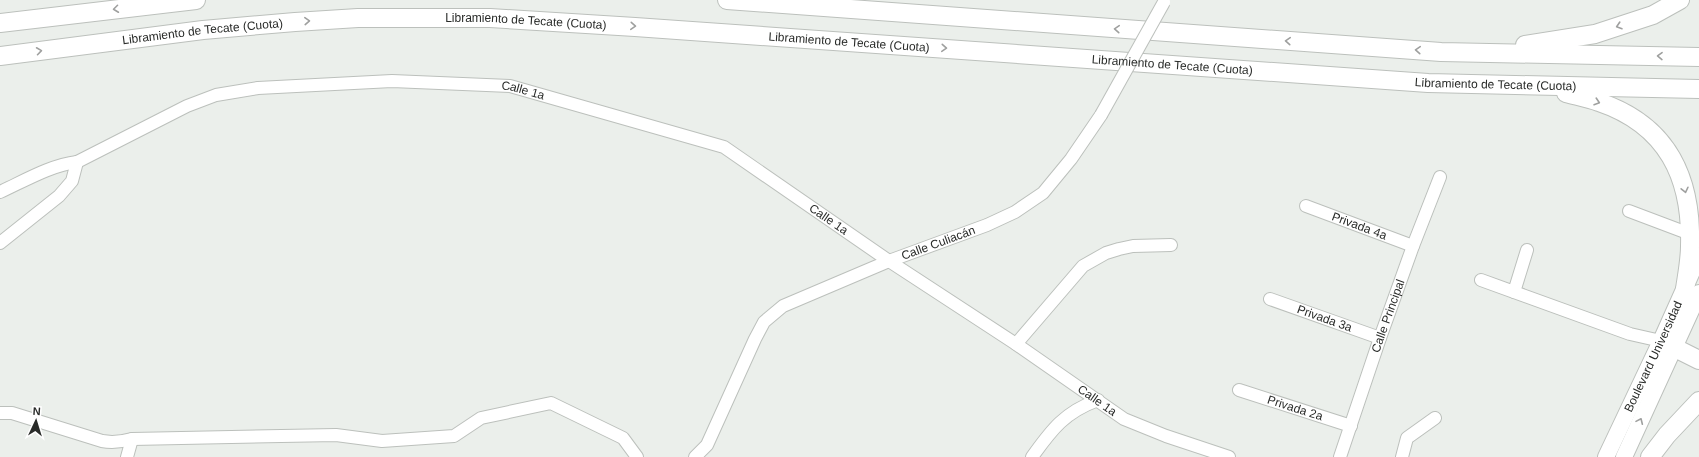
<svg xmlns="http://www.w3.org/2000/svg" width="1699" height="457" viewBox="0 0 1699 457" font-family="Arial,sans-serif">
<rect width="100%" height="100%" fill="#ebefeb"/>
<g fill="none" stroke-linecap="round" stroke-linejoin="round">
<!-- minor casing -->
<g stroke="#bcc0bc" stroke-width="14">
<g id="minor">
<path id="s1" d="M0,192c24,-11 51,-27 77,-30l110,-56 29,-11 42,-7 134,-7 118,5 214,61 165,114 127,83 108,75 42,17 63,21"/>
<path id="s2" d="M1306,206l107,40"/>
<polyline points="1629,211 1690,234"/>
<polyline points="0,243 59,196 72,181 77,162"/>
<polyline points="1481,280 1630,334 1661,341"/>
<polyline points="1514,292 1527,250"/>
<path id="s3" d="M1270,299l110,39"/>
<polyline points="1016,344 1083,266 1106,253 1119,249 1133,246 1171,245"/>
<path id="s4" d="M1239,390l112,36"/>
<path d="M0,413h12l90,28c11,2 19,1 30,-2l204,-4 46,6 72,-5 27,-18 70,-15 72,35 14,19"/>
<polyline points="127,457 132,439"/>
<path id="s5" d="M695,457l12,-12 48,-106 9,-17 19,-16 106,-45 98,-36 28,-13 28,-19 28,-34 30,-44"/>
<path d="M1032,457c20,-28 33,-45 66,-57"/>
<path id="s6" d="M1340,457l40,-119 33,-92 27,-69"/>
<polyline points="1402,457 1407,438 1435,418"/>
</g>
</g>
<!-- major casing -->
<g stroke="#bcc0bc" stroke-width="18">
<g id="major">
<path id="s7" d="M1606,457l55,-116 38,-85"/>
<polyline points="1624,457 1699,293"/>
</g>
</g>
<!-- highway casing -->
<g stroke="#bcc0bc" stroke-width="20">
<g id="highway">
<polyline points="727,0 1441,52 1699,57"/>
<polyline points="0,23 196,0"/>
<polyline points="1525,45 1595,34 1653,15 1680,0"/>
<path id="s8" d="M0,56l203,-26 92,-8 63,-4h132l145,9 793,56 271,6"/>
<path d="M1566,93c11,3 22,5 33,9 68,23 93,75 91,144 0,14 -3,29 -5,43"/>
<polyline points="1661,341 1699,360"/>
<polyline points="1650,457 1667,435 1699,401"/>
</g>
</g>
<!-- minor -->
<use href="#minor" stroke="#fff" stroke-width="12"/>
<!-- major -->
<use href="#major" stroke="#fff" stroke-width="16"/>
<!-- highway -->
<use href="#highway" stroke="#fff" stroke-width="18"/>
<!-- minor-bridge casing -->
<g stroke="#bcc0bc" stroke-width="14" stroke-linecap="butt">
<polyline id="minor-bridge" points="1101,115 1164,2"/>
</g>
<!-- minor-bridge -->
<use href="#minor-bridge" stroke="#fff" stroke-width="12"/>
</g>
<!-- one-way arrows -->
<defs><path id="oneway-chevron" d="M-2-3.5L2.5 0L-2 3.5" fill="none" stroke-width="1.6" stroke-linecap="round" stroke-linejoin="round"/></defs>
<g stroke="#9fa09f">
<use href="#oneway-chevron" transform="translate(116 9) rotate(173)"/>
<use href="#oneway-chevron" transform="translate(307 21) rotate(-3)"/>
<use href="#oneway-chevron" transform="translate(633 26) rotate(4)"/>
<use href="#oneway-chevron" transform="translate(1619 26) rotate(162)"/>
<use href="#oneway-chevron" transform="translate(1117 29) rotate(-176)"/>
<use href="#oneway-chevron" transform="translate(1288 41) rotate(-176)"/>
<use href="#oneway-chevron" transform="translate(944 48) rotate(4)"/>
<use href="#oneway-chevron" transform="translate(1418 50) rotate(-176)"/>
<use href="#oneway-chevron" transform="translate(39 51) rotate(-8)"/>
<use href="#oneway-chevron" transform="translate(1660 56) rotate(-179)"/>
<use href="#oneway-chevron" transform="translate(1597 102) rotate(18)"/>
<use href="#oneway-chevron" transform="translate(1685 190) rotate(77)"/>
<use href="#oneway-chevron" transform="translate(1640 421) rotate(-66)"/>
</g>
<g text-anchor="middle" dominant-baseline="central" stroke-width="3.5" stroke-linejoin="round" paint-order="stroke">
<!-- street labels -->
<g font-size="12" fill="#292b29" stroke="#fff">
<text stroke="none"><textPath href="#s8" startOffset="528">Libramiento de Tecate (Cuota)</textPath></text>
<text stroke="none"><textPath href="#s8" startOffset="204">Libramiento de Tecate (Cuota)</textPath></text>
<text stroke="none"><textPath href="#s8" startOffset="852">Libramiento de Tecate (Cuota)</textPath></text>
<text stroke="none"><textPath href="#s8" startOffset="1176">Libramiento de Tecate (Cuota)</textPath></text>
<text stroke="none"><textPath href="#s8" startOffset="1500">Libramiento de Tecate (Cuota)</textPath></text>
<text stroke="none"><textPath href="#s1" startOffset="546">Calle 1a</textPath></text>
<text stroke="none"><textPath href="#s1" startOffset="882">Calle 1a</textPath></text>
<text stroke="none"><textPath href="#s2" startOffset="57">Privada 4a</textPath></text>
<text stroke="none"><textPath href="#s5" startOffset="345">Calle Culiacán</textPath></text>
<text stroke="none"><textPath href="#s6" startOffset="149">Calle Principal</textPath></text>
<text stroke="none"><textPath href="#s3" startOffset="58">Privada 3a</textPath></text>
<text stroke="none"><textPath href="#s7" startOffset="111">Boulevard Universidad</textPath></text>
<text stroke="none"><textPath href="#s1" startOffset="1206">Calle 1a</textPath></text>
<text stroke="none"><textPath href="#s4" startOffset="59">Privada 2a</textPath></text>
</g>
</g>
<!-- north arrow -->
<g transform="translate(36 421) rotate(4)" stroke="#ffffff" stroke-width="3" paint-order="stroke">
<path d="M0-3L7 15L0 10L-7 15Z" fill="#292b29"/>
<text y="-6" font-size="11" font-weight="bold" text-anchor="middle" fill="#292b29">N</text>
</g>
</svg>
